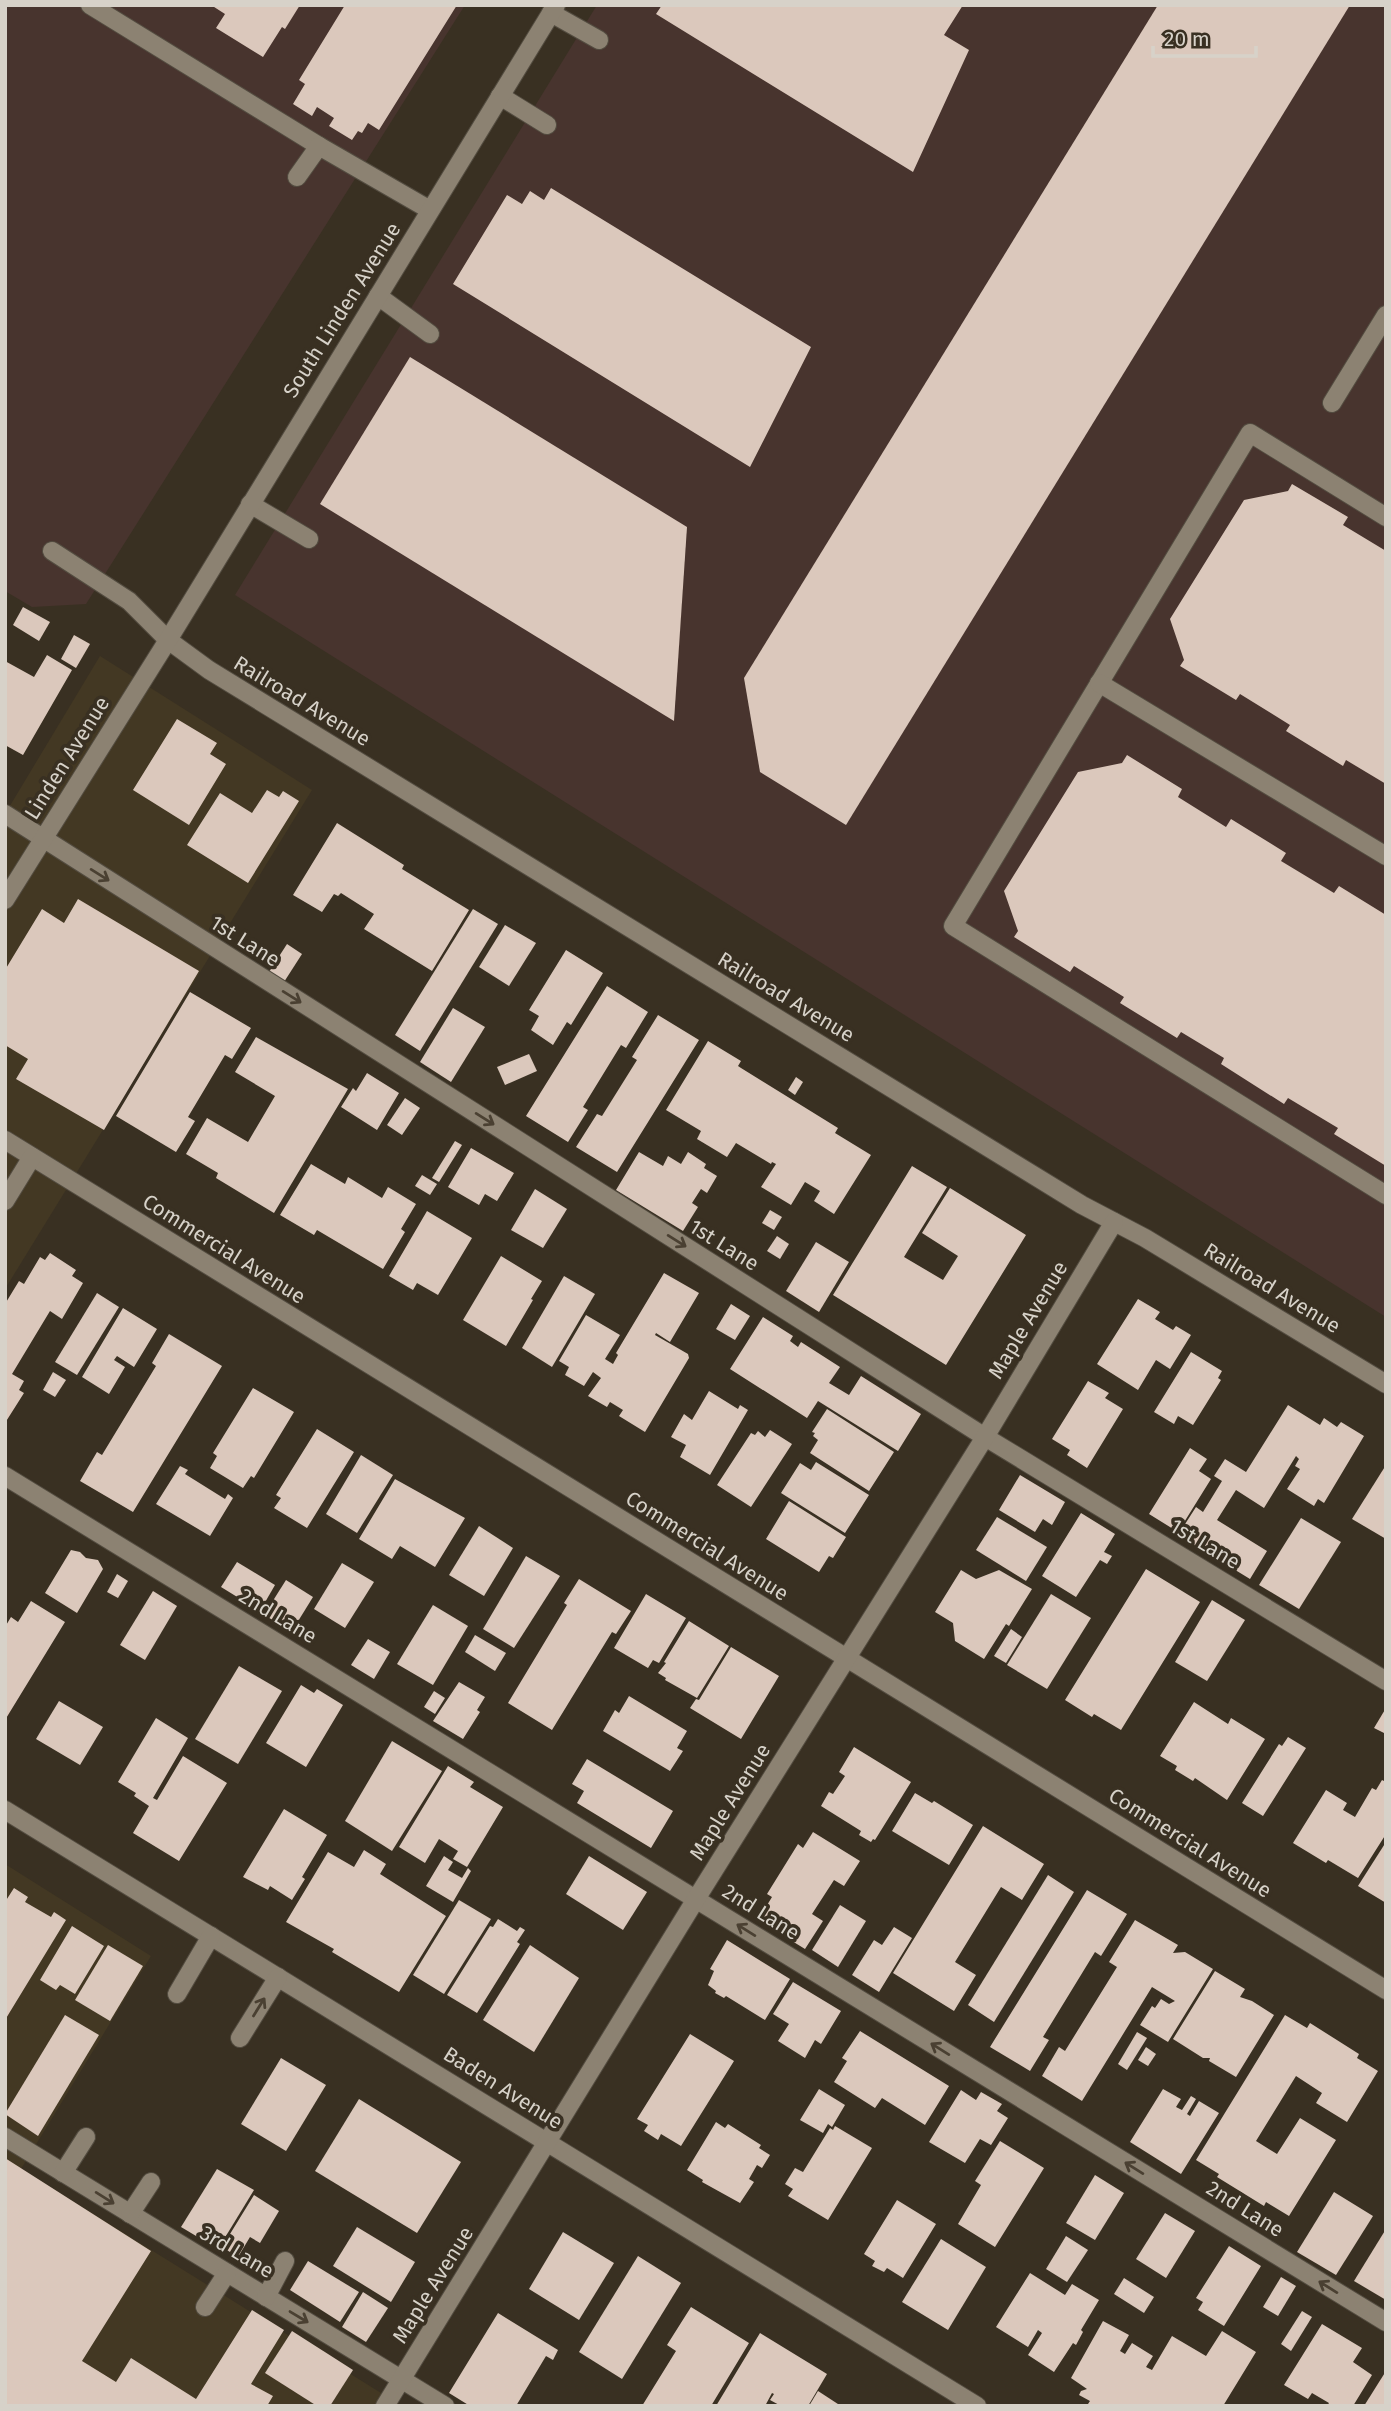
<svg xmlns="http://www.w3.org/2000/svg" width="1391" height="2411" viewBox="0 0 1391 2411" font-family="'Fira Sans',sans-serif">
<rect width="100%" height="100%" fill="#393022"/>
<!-- built -->
<g fill="#433823">
<polygon points="100,656 312,790 5,1289 5,814"/>
<polygon points="5,1864 151,1956 21,2169 402,2406 5,2406"/>
</g>
<!-- industrial -->
<g fill="#48342e">
<polygon points="5,5 465,5 86,604 32,607 5,591"/>
<polygon points="597,5 1386,5 1386,1317 235,595"/>
</g>
<!-- building -->
<g fill="#dbc8bc">
<polygon points="211,5 300,5 285,29 282,27 263,57 216,28 225,14"/>
<polygon points="345,5 457,5 379,130 368,123 362,133 358,131 352,140 329,126 334,118 317,107 312,116 293,104 305,84 299,80"/>
<polygon points="662,5 963,5 944,35 969,50 913,172 656,14"/>
<polygon points="1158,5 1350,5 846,825 760,772 744,678"/>
<polygon points="551,188 811,347 750,467 453,284 507,195 522,204 530,191 544,200"/>
<polygon points="410,357 687,527 674,721 320,504"/>
<polygon points="1292,484 1348,517 1343,525 1386,551 1386,784 1346,760 1343,766 1286,731 1290,725 1240,694 1236,700 1180,666 1184,660 1170,619 1244,500 1288,491"/>
<polygon points="23,607 50,622 39,641 13,625"/>
<polygon points="74,635 90,644 76,668 61,659"/>
<polygon points="47,655 72,670 23,755 5,745 5,661 34,677"/>
<polygon points="177,719 217,743 210,754 226,764 189,825 133,790"/>
<polygon points="1127,755 1182,789 1178,797 1226,827 1231,819 1286,853 1281,861 1334,893 1339,886 1386,915 1386,1166 1334,1134 1338,1128 1288,1098 1284,1104 1221,1064 1224,1058 1181,1032 1177,1038 1120,1003 1124,997 1074,966 1070,972 1014,937 1018,931 1004,891 1078,772 1122,763"/>
<polygon points="267,790 279,797 283,791 299,801 248,883 187,845 220,793 252,813"/>
<polygon points="337,823 404,865 402,869 469,910 432,971 364,929 374,914 341,893 338,896 334,894 322,912 293,895"/>
<polygon points="78,899 199,971 104,1130 16,1079 28,1059 5,1045 5,970 42,909 64,923"/>
<polygon points="473,909 498,924 420,1051 395,1035"/>
<polygon points="505,925 536,943 509,986 479,967"/>
<polygon points="287,944 302,954 284,982 269,972"/>
<polygon points="566,950 603,973 571,1025 567,1022 553,1045 531,1030 539,1016 529,1010"/>
<polygon points="607,986 648,1012 626,1048 621,1045 583,1107 588,1110 568,1142 526,1116"/>
<polygon points="190,992 251,1028 232,1059 225,1055 188,1117 195,1121 176,1152 116,1116"/>
<polygon points="453,1008 485,1027 451,1082 420,1062"/>
<polygon points="658,1015 699,1040 617,1172 576,1147 597,1114 602,1116 637,1060 632,1057"/>
<polygon points="256,1037 348,1089 274,1213 216,1178 218,1173 186,1154 207,1118 248,1142 275,1096 235,1072"/>
<polygon points="708,1041 741,1061 738,1066 741,1068 838,1128 835,1133 871,1155 834,1214 814,1201 820,1191 805,1182 791,1205 761,1187 776,1164 772,1162 771,1164 736,1143 727,1157 697,1139 701,1131 666,1110"/>
<polygon points="529,1054 537,1071 505,1085 497,1067"/>
<polygon points="367,1073 399,1093 377,1130 341,1107 353,1088 356,1091"/>
<polygon points="796,1077 803,1082 795,1095 788,1090"/>
<polygon points="405,1098 420,1108 402,1135 387,1125"/>
<polygon points="455,1141 462,1145 439,1182 432,1178"/>
<polygon points="471,1148 514,1173 497,1201 485,1194 479,1205 448,1187"/>
<polygon points="639,1152 663,1166 668,1156 681,1164 688,1152 706,1164 704,1168 717,1176 707,1193 701,1189 692,1203 698,1207 683,1231 616,1190"/>
<polygon points="311,1164 345,1184 348,1177 382,1198 388,1187 416,1204 401,1229 405,1232 383,1269 317,1230 314,1235 280,1215"/>
<polygon points="912,1166 947,1187 904,1257 943,1280 958,1256 922,1233 950,1188 1026,1235 946,1365 833,1295"/>
<polygon points="422,1175 437,1184 430,1195 415,1186"/>
<polygon points="535,1189 567,1209 543,1248 511,1230"/>
<polygon points="770,1210 782,1217 774,1230 762,1223"/>
<polygon points="427,1211 472,1238 438,1295 417,1283 413,1290 389,1276"/>
<polygon points="777,1236 789,1244 780,1259 767,1251"/>
<polygon points="816,1242 849,1262 819,1312 786,1291"/>
<polygon points="50,1253 76,1270 72,1276 83,1283 62,1319 50,1311 12,1374 24,1381 19,1390 24,1393 5,1423 5,1304 19,1281 24,1284 40,1257 45,1260"/>
<polygon points="501,1256 542,1281 531,1299 533,1300 506,1346 463,1320"/>
<polygon points="664,1273 699,1293 670,1342 656,1333 655,1335 688,1354 689,1358 645,1432 619,1416 623,1410 610,1402 607,1407 588,1396 601,1378 593,1372 584,1386 565,1375 569,1367 559,1361 586,1315 620,1335 605,1359 613,1364 618,1355 616,1353"/>
<polygon points="564,1276 595,1294 552,1367 522,1348"/>
<polygon points="97,1293 119,1307 77,1375 55,1362"/>
<polygon points="1138,1299 1160,1312 1155,1319 1173,1330 1176,1326 1191,1335 1170,1369 1156,1360 1138,1390 1097,1364"/>
<polygon points="731,1304 750,1316 735,1340 716,1329"/>
<polygon points="123,1308 157,1329 134,1367 117,1356 114,1360 125,1367 109,1394 82,1377"/>
<polygon points="763,1317 793,1336 790,1341 798,1347 801,1342 840,1367 829,1383 849,1395 861,1376 921,1414 898,1451 818,1401 807,1418 730,1369"/>
<polygon points="169,1334 222,1366 133,1512 80,1481 97,1452 102,1455 156,1366 152,1363"/>
<polygon points="1191,1352 1222,1371 1218,1378 1221,1380 1193,1425 1178,1416 1174,1424 1154,1412"/>
<polygon points="53,1372 66,1380 55,1397 43,1390"/>
<polygon points="1088,1381 1109,1393 1105,1398 1123,1409 1087,1468 1067,1455 1070,1450 1052,1439"/>
<polygon points="253,1388 294,1412 254,1478 251,1476 243,1488 210,1468 217,1456 213,1453"/>
<polygon points="709,1391 738,1409 740,1405 748,1410 710,1475 680,1457 686,1445 671,1437 684,1414 692,1420"/>
<polygon points="1288,1405 1320,1425 1324,1418 1337,1427 1341,1422 1364,1436 1324,1503 1318,1499 1314,1506 1287,1489 1300,1469 1295,1466 1299,1459 1296,1456 1264,1508 1236,1490 1217,1520 1267,1551 1250,1579 1178,1535 1196,1507 1203,1512 1222,1481 1214,1476 1225,1459 1246,1472"/>
<polygon points="827,1409 894,1452 869,1491 810,1453 818,1440 813,1436 815,1433 812,1432"/>
<polygon points="317,1429 354,1452 307,1528 274,1508 281,1498 276,1495"/>
<polygon points="770,1430 792,1444 751,1507 717,1485 751,1433 755,1435 758,1431 765,1437"/>
<polygon points="1190,1448 1207,1459 1199,1471 1211,1479 1178,1532 1149,1514"/>
<polygon points="361,1455 393,1475 357,1533 326,1514"/>
<polygon points="816,1462 869,1495 845,1533 781,1493 800,1463 811,1470"/>
<polygon points="1386,1465 1386,1539 1352,1519"/>
<polygon points="180,1466 188,1470 185,1474 225,1499 228,1494 233,1498 210,1536 156,1504"/>
<polygon points="1020,1475 1065,1502 1052,1525 1043,1519 1035,1532 999,1510"/>
<polygon points="395,1479 465,1518 435,1567 400,1546 392,1559 359,1539"/>
<polygon points="789,1501 846,1537 833,1558 829,1556 819,1572 766,1539"/>
<polygon points="1081,1513 1115,1534 1104,1552 1112,1556 1107,1564 1100,1560 1076,1597 1042,1576"/>
<polygon points="997,1517 1047,1547 1026,1581 976,1550"/>
<polygon points="1301,1518 1341,1542 1299,1609 1259,1585"/>
<polygon points="479,1526 513,1548 484,1596 449,1575"/>
<polygon points="71,1550 80,1552 86,1558 98,1560 103,1569 77,1613 45,1593"/>
<polygon points="526,1556 560,1576 514,1648 483,1629"/>
<polygon points="237,1562 275,1585 260,1611 221,1587"/>
<polygon points="342,1563 374,1582 345,1628 314,1609"/>
<polygon points="1146,1569 1200,1602 1121,1730 1094,1714 1092,1717 1065,1700"/>
<polygon points="961,1570 976,1579 999,1570 1032,1589 1009,1626 1006,1624 984,1659 955,1641 953,1623 935,1612"/>
<polygon points="117,1574 128,1581 118,1598 107,1592"/>
<polygon points="579,1579 631,1611 616,1634 612,1632 552,1730 508,1703 567,1605 564,1603"/>
<polygon points="286,1580 313,1597 292,1631 264,1615"/>
<polygon points="153,1591 177,1606 145,1660 120,1645"/>
<polygon points="646,1594 686,1618 659,1663 653,1660 648,1668 614,1648"/>
<polygon points="1051,1594 1091,1618 1047,1689 1007,1665"/>
<polygon points="1212,1600 1245,1620 1207,1681 1175,1662"/>
<polygon points="31,1601 65,1622 5,1720 5,1627 11,1617 18,1622"/>
<polygon points="433,1605 468,1626 433,1685 397,1664"/>
<polygon points="689,1621 729,1646 697,1698 665,1680 666,1678 658,1673 666,1663 664,1662"/>
<polygon points="1011,1629 1022,1637 1006,1663 994,1656"/>
<polygon points="475,1635 506,1653 495,1671 465,1652"/>
<polygon points="368,1639 390,1652 374,1679 351,1665"/>
<polygon points="731,1647 779,1676 741,1739 690,1708 696,1699 699,1700"/>
<polygon points="239,1666 282,1691 238,1764 195,1739"/>
<polygon points="459,1682 485,1697 477,1710 480,1712 463,1739 433,1721"/>
<polygon points="301,1685 314,1693 317,1689 343,1705 306,1767 266,1743"/>
<polygon points="434,1691 445,1698 435,1714 424,1707"/>
<polygon points="629,1696 687,1731 677,1748 683,1751 670,1771 603,1731 615,1710 619,1713"/>
<polygon points="59,1701 103,1727 80,1765 36,1739"/>
<polygon points="1194,1702 1228,1724 1231,1718 1265,1739 1227,1800 1195,1778 1193,1781 1175,1770 1177,1766 1160,1756"/>
<polygon points="1386,1708 1386,1734 1374,1728"/>
<polygon points="156,1718 188,1738 153,1798 157,1800 183,1756 227,1783 179,1861 133,1833 149,1806 134,1796 136,1793 118,1782"/>
<polygon points="1288,1737 1306,1748 1263,1816 1242,1803 1279,1744 1282,1746"/>
<polygon points="392,1741 442,1771 392,1851 345,1821"/>
<polygon points="854,1747 911,1782 875,1840 873,1839 871,1842 859,1835 861,1831 821,1806 829,1792 833,1794 845,1776 839,1772"/>
<polygon points="587,1759 673,1811 651,1848 577,1803 584,1791 572,1784"/>
<polygon points="448,1766 474,1782 470,1787 503,1807 467,1867 453,1859 458,1851 439,1839 425,1863 399,1847"/>
<polygon points="1382,1780 1386,1782 1386,1834 1358,1878 1328,1860 1326,1863 1293,1843 1326,1790 1347,1803 1343,1810 1355,1817 1372,1788 1376,1790"/>
<polygon points="915,1793 932,1803 934,1801 973,1825 949,1865 892,1831"/>
<polygon points="284,1809 327,1835 302,1877 305,1879 292,1900 270,1886 268,1890 243,1877"/>
<polygon points="983,1826 1044,1864 1022,1900 1001,1887 955,1962 976,1975 954,2011 893,1973"/>
<polygon points="813,1832 860,1861 844,1886 834,1880 812,1914 823,1921 805,1949 758,1920 772,1897 767,1894 798,1844 803,1848"/>
<polygon points="1386,1842 1386,1903 1358,1886"/>
<polygon points="364,1850 386,1864 380,1874 446,1916 399,1992 332,1952 334,1949 286,1922 328,1852 354,1867"/>
<polygon points="444,1856 453,1862 448,1870 462,1878 468,1868 471,1871 453,1902 426,1886"/>
<polygon points="589,1856 647,1892 623,1930 566,1894"/>
<polygon points="1048,1875 1074,1892 994,2022 968,2005"/>
<polygon points="14,1888 28,1897 25,1902 51,1917 54,1912 66,1920 5,2020 5,1902"/>
<polygon points="1087,1890 1127,1914 1101,1956 1095,1952 1043,2037 1049,2040 1030,2071 990,2047"/>
<polygon points="459,1900 491,1919 444,1994 413,1975"/>
<polygon points="840,1905 866,1921 838,1967 812,1950"/>
<polygon points="498,1919 517,1931 520,1927 525,1930 517,1942 520,1944 477,2013 447,1995 490,1926 493,1927"/>
<polygon points="1135,1920 1178,1945 1173,1953 1185,1952 1213,1969 1168,2042 1140,2025 1152,2006 1155,2008 1161,1999 1169,2004 1175,2001 1152,1987 1082,2101 1042,2076 1059,2047 1065,2051 1117,1967 1109,1962"/>
<polygon points="72,1926 104,1946 75,1994 60,1985 56,1990 40,1980"/>
<polygon points="894,1927 912,1938 879,1992 852,1975 874,1940 882,1945"/>
<polygon points="727,1940 790,1979 765,2020 726,1996 724,1998 715,1993 716,1991 708,1985 714,1971 710,1969"/>
<polygon points="108,1945 143,1966 110,2021 75,2000"/>
<polygon points="530,1945 579,1978 534,2052 483,2020"/>
<polygon points="1215,1971 1245,1989 1240,1997 1252,2001 1274,2015 1236,2077 1209,2061 1210,2058 1203,2058 1173,2039"/>
<polygon points="793,1982 841,2011 821,2044 815,2040 805,2058 778,2041 789,2024 773,2014"/>
<polygon points="65,2015 99,2035 38,2136 5,2114"/>
<polygon points="1285,2015 1307,2028 1310,2023 1359,2054 1357,2058 1378,2071 1347,2122 1316,2103 1322,2093 1296,2076 1256,2141 1277,2154 1300,2118 1336,2140 1289,2216 1266,2202 1264,2206 1217,2177 1219,2174 1196,2160"/>
<polygon points="860,2031 949,2086 925,2125 882,2098 875,2108 834,2082 847,2061 842,2058"/>
<polygon points="1137,2032 1147,2038 1127,2070 1118,2064"/>
<polygon points="690,2034 734,2061 681,2146 661,2134 658,2140 644,2131 648,2125 637,2119"/>
<polygon points="1146,2047 1156,2054 1148,2066 1138,2060"/>
<polygon points="281,2058 326,2085 286,2151 241,2124"/>
<polygon points="819,2089 845,2105 832,2127 828,2124 823,2133 800,2120"/>
<polygon points="1163,2089 1181,2099 1176,2107 1182,2110 1191,2096 1196,2099 1187,2114 1190,2116 1199,2101 1219,2113 1181,2174 1130,2142"/>
<polygon points="961,2090 976,2100 981,2092 1002,2104 997,2111 1008,2118 991,2145 980,2139 965,2163 929,2142"/>
<polygon points="359,2099 461,2162 417,2233 315,2171"/>
<polygon points="716,2122 725,2128 728,2124 761,2145 759,2148 770,2155 762,2168 757,2165 749,2179 754,2182 740,2203 702,2182 703,2180 687,2170"/>
<polygon points="835,2126 872,2148 828,2220 788,2196 793,2189 785,2184 795,2168 803,2172 830,2128 833,2130"/>
<polygon points="1000,2141 1044,2168 995,2247 958,2224 981,2185 975,2181"/>
<polygon points="5,2158 151,2251 82,2361 116,2382 131,2358 196,2399 252,2310 284,2330 251,2384 273,2396 267,2406 5,2406"/>
<polygon points="217,2169 254,2190 218,2249 181,2227"/>
<polygon points="1095,2175 1124,2193 1095,2240 1066,2223"/>
<polygon points="1334,2192 1373,2216 1336,2275 1297,2252"/>
<polygon points="254,2195 279,2211 260,2243 250,2237 238,2257 222,2247"/>
<polygon points="897,2200 936,2224 903,2278 887,2268 884,2272 872,2266 875,2261 864,2254"/>
<polygon points="1165,2213 1195,2231 1166,2278 1136,2259"/>
<polygon points="357,2227 415,2262 391,2302 333,2266"/>
<polygon points="1386,2229 1386,2300 1354,2281"/>
<polygon points="563,2232 614,2263 579,2320 529,2289"/>
<polygon points="1066,2236 1088,2250 1067,2282 1046,2269"/>
<polygon points="941,2239 986,2267 948,2330 902,2302"/>
<polygon points="1229,2246 1261,2266 1224,2326 1198,2310 1203,2302 1196,2298"/>
<polygon points="638,2256 681,2283 622,2379 579,2352"/>
<polygon points="308,2261 359,2292 340,2322 290,2290"/>
<polygon points="1030,2273 1065,2295 1072,2284 1099,2300 1081,2330 1083,2332 1076,2345 1073,2343 1054,2372 1028,2355 1042,2333 1038,2330 1028,2347 996,2327"/>
<polygon points="1281,2277 1296,2286 1278,2316 1263,2307"/>
<polygon points="1124,2278 1154,2297 1144,2313 1114,2294"/>
<polygon points="363,2292 388,2308 366,2342 342,2327"/>
<polygon points="691,2307 749,2343 711,2406 642,2406 676,2351 667,2345"/>
<polygon points="1302,2311 1312,2317 1291,2351 1281,2344"/>
<polygon points="498,2313 558,2350 553,2360 546,2356 516,2406 470,2406 449,2393"/>
<polygon points="1103,2321 1129,2335 1120,2351 1125,2354 1132,2343 1153,2356 1146,2367 1152,2370 1172,2336 1206,2356 1222,2331 1256,2352 1223,2406 1091,2406 1088,2404 1090,2401 1079,2395 1081,2391 1087,2389 1071,2378"/>
<polygon points="1322,2324 1362,2348 1353,2362 1372,2375 1353,2406 1327,2406 1329,2403 1312,2393 1308,2399 1284,2385"/>
<polygon points="292,2331 353,2370 330,2406 317,2406 265,2373"/>
<polygon points="760,2333 827,2374 808,2406 781,2406 770,2400 774,2394 772,2393 765,2406 716,2406"/>
<polygon points="1386,2371 1386,2406 1364,2406"/>
<polygon points="818,2391 841,2406 809,2406"/>
</g>
<g fill="none" stroke-linecap="round" stroke-linejoin="round">
<!-- minor casing -->
<g stroke="#534c40" stroke-width="20">
<g id="minor">
<polyline points="90,5 319,146"/>
<polyline points="551,13 599,40"/>
<polyline points="500,96 547,125"/>
<polyline points="297,177 319,146 430,210"/>
<polyline points="378,296 430,334"/>
<polyline points="1332,403 1386,315"/>
<polyline points="250,504 309,539"/>
<polyline points="1386,517 1250,433 953,926 1386,1195"/>
<polyline points="52,551 129,601 168,640 209,670 1082,1205 1145,1238 1386,1384"/>
<polyline points="1099,683 1386,856"/>
<polyline points="5,814 985,1437 1386,1681"/>
<polyline points="5,900 168,640 556,5"/>
<polyline points="5,1140 1386,1990"/>
<polyline points="5,1201 32,1157"/>
<polyline points="5,1476 1386,2322"/>
<polyline points="5,1810 977,2406"/>
<polyline points="177,1994 211,1936"/>
<polyline points="240,2038 278,1977"/>
<polyline points="5,2137 445,2406"/>
<polyline points="63,2173 86,2137"/>
<polyline points="130,2214 151,2182"/>
<polyline points="266,2297 285,2261"/>
<polyline points="205,2307 227,2273"/>
<polyline points="385,2406 696,1899 985,1437 1114,1222"/>
</g>
</g>
<!-- minor -->
<use href="#minor" stroke="#8c8272" stroke-width="18"/>
</g>
<!-- one-way arrows -->
<defs><path id="oneway-shaft" d="M-6 0H5M1.5-3L5.5 0L1.5 3" fill="none" stroke-width="1.6" stroke-linecap="round" stroke-linejoin="round" transform="scale(1.75)"/></defs>
<g stroke="#4a4032">
<use href="#oneway-shaft" transform="translate(100 875) rotate(32)"/>
<use href="#oneway-shaft" transform="translate(292 997) rotate(32)"/>
<use href="#oneway-shaft" transform="translate(485 1119) rotate(32)"/>
<use href="#oneway-shaft" transform="translate(677 1241) rotate(32)"/>
<use href="#oneway-shaft" transform="translate(746 1930) rotate(-148)"/>
<use href="#oneway-shaft" transform="translate(259 2007) rotate(-58)"/>
<use href="#oneway-shaft" transform="translate(940 2049) rotate(-148)"/>
<use href="#oneway-shaft" transform="translate(1134 2168) rotate(-148)"/>
<use href="#oneway-shaft" transform="translate(105 2198) rotate(32)"/>
<use href="#oneway-shaft" transform="translate(1328 2287) rotate(-148)"/>
<use href="#oneway-shaft" transform="translate(299 2317) rotate(31)"/>
</g>
<g text-anchor="middle" dominant-baseline="central" stroke-width="7" stroke-linejoin="round" paint-order="stroke">
<!-- street labels -->
<g font-size="21" fill="#d7d2c9" stroke="#393022">
<text transform="translate(342 310) rotate(-58)">South Linden Avenue</text>
<text transform="translate(302 701) rotate(31)">Railroad Avenue</text>
<text transform="translate(67 758) rotate(-58)">Linden Avenue</text>
<text transform="translate(245 941) rotate(32)">1st Lane</text>
<text transform="translate(786 997) rotate(31)">Railroad Avenue</text>
<text transform="translate(724 1245) rotate(32)">1st Lane</text>
<text transform="translate(224 1249) rotate(32)">Commercial Avenue</text>
<text transform="translate(1272 1288) rotate(31)">Railroad Avenue</text>
<text transform="translate(1028 1320) rotate(-59)">Maple Avenue</text>
<text transform="translate(1205 1544) rotate(31)">1st Lane</text>
<text transform="translate(707 1546) rotate(32)">Commercial Avenue</text>
<text transform="translate(278 1616) rotate(31)">2nd Lane</text>
<text transform="translate(730 1802) rotate(-58)">Maple Avenue</text>
<text transform="translate(1190 1843) rotate(32)">Commercial Avenue</text>
<text transform="translate(761 1912) rotate(32)">2nd Lane</text>
<text transform="translate(503 2088) rotate(32)">Baden Avenue</text>
<text transform="translate(1245 2209) rotate(32)">2nd Lane</text>
<text transform="translate(237 2252) rotate(31)">3rd Lane</text>
<text transform="translate(433 2285) rotate(-58)">Maple Avenue</text>
</g>
</g>
<!-- border -->
<rect width="1391" height="2411" fill="none" stroke="#d7d2c9" stroke-width="14"/>
<!-- scale -->
<path d="M1153 46v10h103v-10" fill="none" stroke="#d7d2c9" stroke-width="3.5"/>
<text x="1164" y="46" font-size="21" fill="#d7d2c9" stroke="#393022" stroke-width="5" paint-order="stroke">20 m</text>
</svg>
